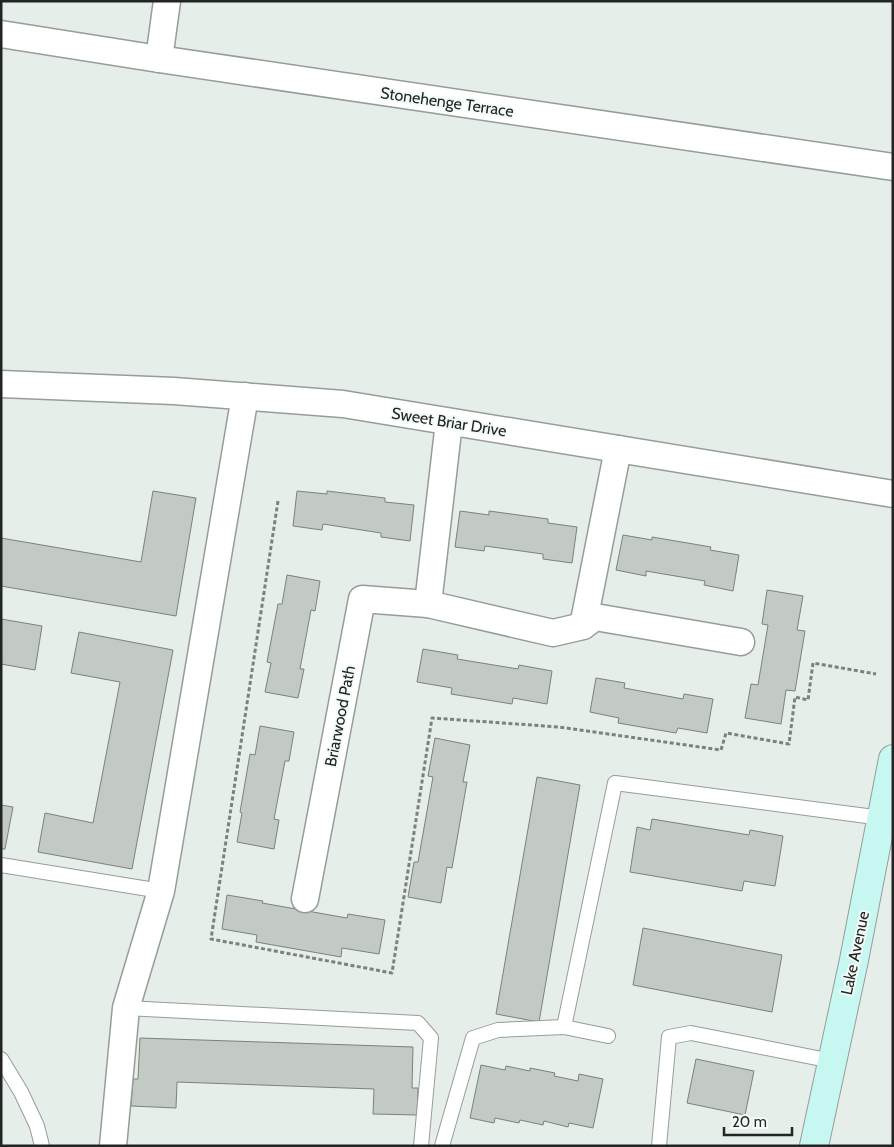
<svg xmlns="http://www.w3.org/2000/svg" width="894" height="1147" viewBox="0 0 894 1147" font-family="Cabin,sans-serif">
<rect width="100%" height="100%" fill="#e6eeea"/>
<!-- building -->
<g fill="#c3c9c3" stroke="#7c817c">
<polygon points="153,491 196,498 176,616 1,586 1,538 141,562"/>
<polygon points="297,491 327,494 327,491 385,498 385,502 414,505 410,541 381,537 381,533 323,524 322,530 293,526"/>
<polygon points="460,511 489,515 489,511 548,519 548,523 577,527 572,563 543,559 543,554 485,546 484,551 455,547"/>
<polygon points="623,535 652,540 652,537 711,547 710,550 739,555 733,591 704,585 705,581 646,571 646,576 616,570"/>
<polygon points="287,575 320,581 315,611 311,610 300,669 304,669 298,698 265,692 271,663 267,662 278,604 282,604"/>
<polygon points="767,590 803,596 797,630 805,631 795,691 786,690 781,724 745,718 751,684 758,685 768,625 762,624"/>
<polygon points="1,619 42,626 35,670 1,664"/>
<polygon points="79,632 173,650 132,869 38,852 45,813 93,823 120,682 71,673"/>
<polygon points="423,649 458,655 457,659 518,669 519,665 552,671 547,704 513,698 512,704 451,694 452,688 417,682"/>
<polygon points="596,678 625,683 624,688 683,699 684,694 713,699 707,733 678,728 676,733 618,723 619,718 590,712"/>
<polygon points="260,726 294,732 289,761 285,761 274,819 279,820 274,849 237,842 242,813 240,812 250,754 255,755"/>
<polygon points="435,738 470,745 463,782 467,782 452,868 447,867 441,903 408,897 414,862 418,862 433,777 428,776"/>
<polygon points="537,777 580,785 539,1022 496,1014"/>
<polygon points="1,805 13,807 5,849 1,849"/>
<polygon points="652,819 749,835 750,830 783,836 775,886 744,881 742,891 630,872 637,827 650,830"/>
<polygon points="227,895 263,901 262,903 347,918 348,914 385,920 379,954 342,948 341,957 256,942 257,935 222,929"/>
<polygon points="643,928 782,955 772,1012 633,985"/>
<polygon points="140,1038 413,1047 412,1088 418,1088 417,1115 373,1114 374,1089 177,1082 176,1108 131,1106 133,1079 138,1079"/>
<polygon points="696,1059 754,1071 745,1115 687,1103"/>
<polygon points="481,1065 505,1070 506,1066 530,1071 530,1068 555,1073 554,1076 578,1081 579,1074 603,1079 593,1128 569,1123 568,1127 544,1121 543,1125 520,1120 519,1123 495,1118 494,1123 470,1118"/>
</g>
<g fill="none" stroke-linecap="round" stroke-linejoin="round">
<!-- service casing -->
<g stroke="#969d99" stroke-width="16">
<g id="service">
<polyline points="1,865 161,891"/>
<polyline points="126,1008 418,1023 431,1038 421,1146"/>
<polyline points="564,1027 615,783 882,818"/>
<polyline points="1,1059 21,1092 37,1126 42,1146"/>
<polyline points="442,1146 473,1038 498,1030 564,1027 608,1036"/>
<polyline points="659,1146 669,1037 691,1033 832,1061"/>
</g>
</g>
<!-- minor casing -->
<g stroke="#969d99" stroke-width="29">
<g id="minor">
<polyline points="1,34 159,59 893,167"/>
<polyline points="159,59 167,1"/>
<polyline points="1,384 174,391 343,404 893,494"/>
<polyline points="428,604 449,422"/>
<polyline points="583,626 618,449"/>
<polyline points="305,899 362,599 428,604 553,633 583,626 595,617 741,642"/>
<polyline points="113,1146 126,1008 161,891 245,396"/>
</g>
</g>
<!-- secondary casing -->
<g stroke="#969d99" stroke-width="30">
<polyline id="secondary" points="814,1146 854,960 893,759"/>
</g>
<!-- path -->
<polyline stroke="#7c817f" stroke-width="3" stroke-dasharray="4 2.5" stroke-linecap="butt" points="278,501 211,939 392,973 432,718 559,727 721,750 726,733 789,744 795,697 808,700 813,663 876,674"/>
<!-- service -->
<use href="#service" stroke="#fff" stroke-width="14"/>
<!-- minor -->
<use href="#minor" stroke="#fff" stroke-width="26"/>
<!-- secondary -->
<use href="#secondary" stroke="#c6f8f1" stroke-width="28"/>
</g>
<g text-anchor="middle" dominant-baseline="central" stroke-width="4" stroke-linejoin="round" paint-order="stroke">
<!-- street labels -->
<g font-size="16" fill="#222524" stroke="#f3fbf7">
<text transform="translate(447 102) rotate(8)">Stonehenge Terrace</text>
<text transform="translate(449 422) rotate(9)">Sweet Briar Drive</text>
<text transform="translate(340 716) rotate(-79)">Briarwood Path</text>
<text transform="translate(855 953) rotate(-78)">Lake Avenue</text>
</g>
</g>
<!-- border -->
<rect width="894" height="1147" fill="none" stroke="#222524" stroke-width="5"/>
<!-- scale -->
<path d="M724 1127v8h68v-8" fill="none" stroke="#222524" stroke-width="2.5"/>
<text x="732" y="1127" font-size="15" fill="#222524" stroke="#f3fbf7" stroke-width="4" paint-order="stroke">20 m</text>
</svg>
